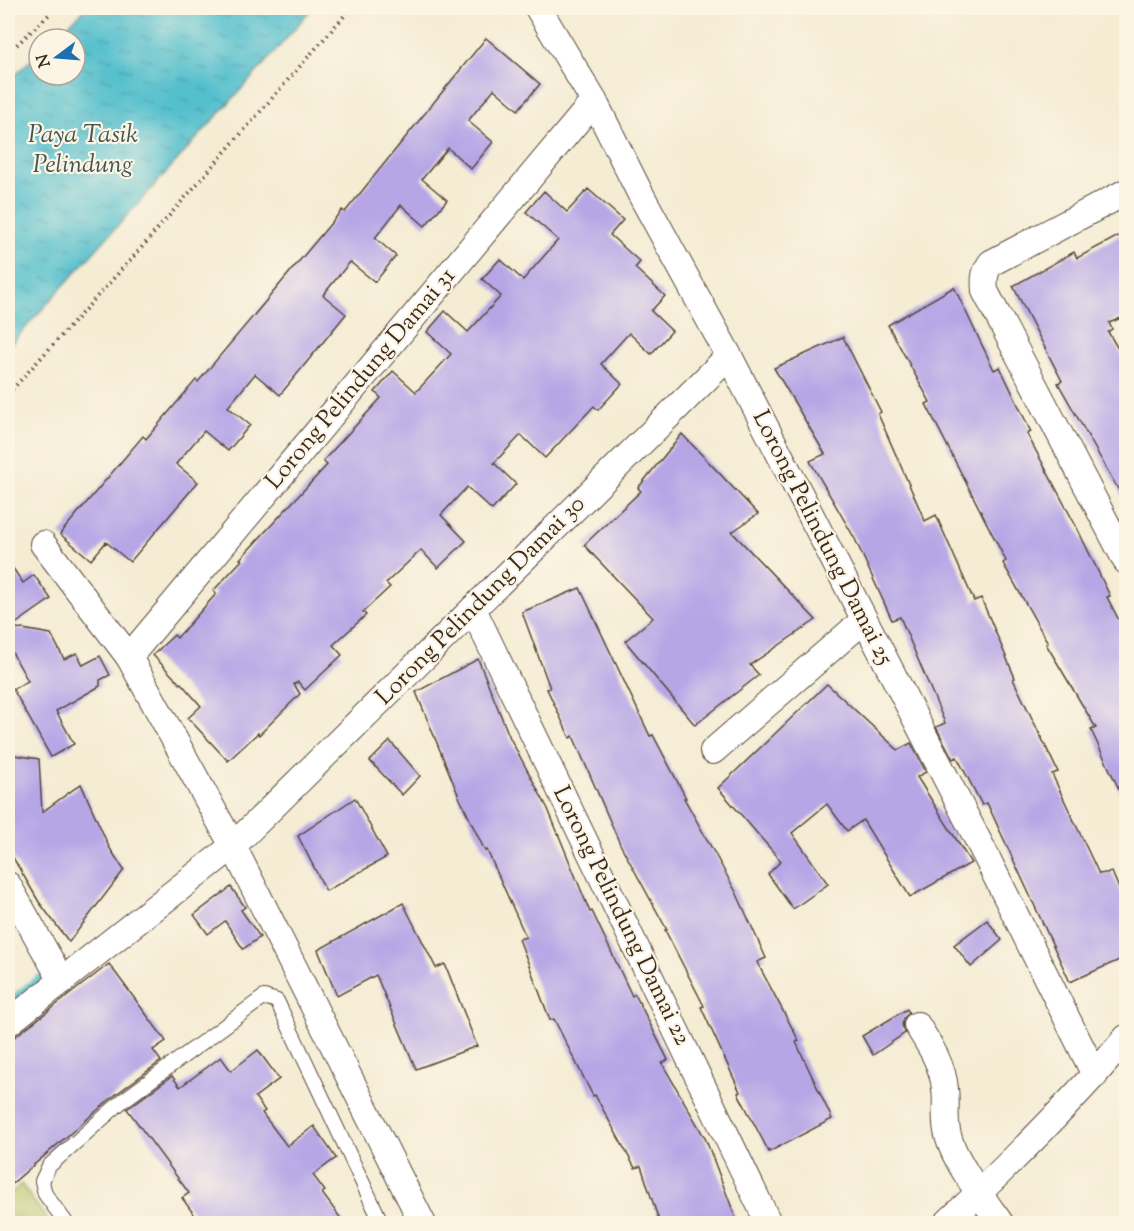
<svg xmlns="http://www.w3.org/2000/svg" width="1134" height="1231" viewBox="0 0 1134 1231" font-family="'Sorts Mill Goudy',serif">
<defs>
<pattern id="water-ripples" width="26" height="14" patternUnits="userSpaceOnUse" patternTransform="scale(1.5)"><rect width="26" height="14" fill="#54c0cd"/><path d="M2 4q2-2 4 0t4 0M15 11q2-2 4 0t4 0" fill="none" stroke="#479ca6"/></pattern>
</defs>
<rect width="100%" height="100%" fill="#fcf5e5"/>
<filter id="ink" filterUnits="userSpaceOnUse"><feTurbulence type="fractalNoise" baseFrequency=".0167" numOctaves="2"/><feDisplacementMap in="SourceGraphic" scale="12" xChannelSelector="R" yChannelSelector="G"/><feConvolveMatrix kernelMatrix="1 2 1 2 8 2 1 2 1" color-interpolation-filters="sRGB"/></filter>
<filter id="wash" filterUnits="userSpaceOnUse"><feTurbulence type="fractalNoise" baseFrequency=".008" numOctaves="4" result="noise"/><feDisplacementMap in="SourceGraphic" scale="24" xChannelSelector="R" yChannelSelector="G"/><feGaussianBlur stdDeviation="1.35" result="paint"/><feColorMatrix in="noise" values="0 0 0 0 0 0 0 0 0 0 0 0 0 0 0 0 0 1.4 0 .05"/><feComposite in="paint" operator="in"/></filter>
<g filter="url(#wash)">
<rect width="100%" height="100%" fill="#f4ecd3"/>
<!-- green -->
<polygon fill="#b5c365" stroke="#787642" stroke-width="1.5" points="21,1184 50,1223 8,1223 8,1196"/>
<!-- water -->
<polygon fill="url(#water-ripples)" stroke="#487576" stroke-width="1.5" points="87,8 312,8 275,52 8,347 8,82 39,52 39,75 75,75 75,39 52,39"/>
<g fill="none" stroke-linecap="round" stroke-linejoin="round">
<!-- stream -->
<polyline stroke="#54c0cd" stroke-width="8" points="8,1003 40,978"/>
</g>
<g id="blocks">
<!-- building -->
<g fill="#b6a6e6">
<polygon points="486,38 540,84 518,110 494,89 468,121 493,142 471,169 448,148 422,179 447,200 425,226 401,205 375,238 396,256 375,282 350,262 323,295 346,314 280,395 255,374 228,407 250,425 228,451 204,431 176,464 198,482 130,562 106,542 91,560 60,534 143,436 146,439 196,380 198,382 342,210 345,212"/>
<polygon points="588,189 623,220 610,235 640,262 635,268 665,296 651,311 672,331 651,354 629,333 601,364 622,384 598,410 594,406 545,458 521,435 494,463 516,484 492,510 467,487 441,515 466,541 438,568 421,550 386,583 390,587 363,612 366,615 333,645 342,655 305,690 298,682 294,684 300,694 259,735 258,733 228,761 188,718 201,706 181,683 180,684 153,655 174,635 177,638 216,594 213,591 242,560 240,559 327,465 323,461 381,398 375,392 393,371 416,392 451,354 427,332 445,311 468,332 501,296 482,279 500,259 523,280 558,240 526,212 544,191 567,212"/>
<polygon points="1126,232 1126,316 1109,323 1112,329 1108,332 1126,362 1126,503 1058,383 1062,381 1013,286 1074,252 1077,258"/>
<polygon points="954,287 994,370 1000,367 1031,432 1027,434 1077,528 1110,596 1107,597 1126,634 1126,804 1091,730 1096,728 1046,644 1048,643 1003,563 1006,561 926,404 930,402 888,325"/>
<polygon points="843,337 881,412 878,414 925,521 936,515 974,601 981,598 1015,678 1013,679 1058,772 1052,774 1099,874 1112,872 1126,905 1126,957 1070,982 987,803 982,805 957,757 953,759 936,727 945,723 900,617 892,620 855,539 810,461 825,454 774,368"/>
<polygon points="682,434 758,514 732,532 816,620 750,665 759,675 695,725 625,641 653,618 584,545 641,491 638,488"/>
<polygon points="8,561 23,583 34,575 51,599 11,627 51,634 64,659 77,653 83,665 100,656 110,675 100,680 100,686 56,711 74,744 51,757 13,689 28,681 8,645"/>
<polygon points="580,588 650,736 653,735 686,798 684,798 736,892 766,958 757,962 799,1041 796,1042 832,1119 769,1152 738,1093 740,1092 701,1007 704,1006 665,930 667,930 620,844 573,736 570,738 547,689 550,688 522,612"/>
<polygon points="478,659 510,738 548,809 590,912 592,911 632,996 635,994 668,1060 662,1063 706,1140 738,1224 660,1224 641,1166 635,1168 595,1095 593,1096 554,1019 550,1020 519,939 526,937 487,850 485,851 460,799 416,692"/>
<polygon points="827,684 898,750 911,743 926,772 917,777 971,863 910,897 863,820 847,831 827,804 792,833 828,884 793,909 768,874 781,861 718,788"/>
<polygon points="390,741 420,776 402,795 370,761"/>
<polygon points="8,754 39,759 42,812 81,784 109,847 124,870 69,942 39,902 8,849"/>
<polygon points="355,798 387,857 326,891 298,836"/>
<polygon points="231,887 245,907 241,910 260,937 243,949 225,921 208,934 194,915"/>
<polygon points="403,903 436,968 445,964 477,1046 416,1069 376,975 337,996 318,950"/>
<polygon points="987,920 1002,940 971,967 954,945"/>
<polygon points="109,964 166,1041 153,1050 161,1061 115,1095 8,1187 8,1042"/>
<polygon points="907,1009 909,1013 904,1018 902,1025 905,1033 873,1055 862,1036"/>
<polygon points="258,1050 279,1079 255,1097 265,1111 262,1113 287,1146 314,1126 336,1158 313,1175 325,1191 322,1193 345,1224 201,1224 182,1198 189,1193 127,1109 172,1076 180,1087 221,1057 231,1071"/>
</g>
</g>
</g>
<g filter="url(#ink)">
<use href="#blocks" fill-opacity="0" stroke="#574739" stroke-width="1.5"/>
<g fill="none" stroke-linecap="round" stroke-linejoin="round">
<!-- lane casing -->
<g stroke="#574739" stroke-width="16">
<polyline id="lane" points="67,1224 45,1194 42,1181 49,1166 121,1102 264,997 277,1001 382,1224"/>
</g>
<!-- street casing -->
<g stroke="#574739" stroke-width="28">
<g id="street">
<polyline points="538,8 594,101 640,193 729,356 984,852 1095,1075"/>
<path d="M1126,192l-135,71c-7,9 -7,17 -6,28l141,270"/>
<polyline points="43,544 129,657 233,846 423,1224"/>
<polyline points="473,609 769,1224"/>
<polyline points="129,657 594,101"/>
<polyline points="713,751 864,620"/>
<polyline points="8,885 62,981"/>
<polyline points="8,1023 233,846 729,356"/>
<path d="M917,1025c12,19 26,40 28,64 2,13 -1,28 2,42 5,28 37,69 54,93"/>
<path d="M946,1224c63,-59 125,-120 180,-186"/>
</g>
</g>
<!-- path -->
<g stroke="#574739" stroke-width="4" stroke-dasharray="1.5 4.5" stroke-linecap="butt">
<polyline points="8,53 56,8"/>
<polyline points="8,394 134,256 351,8"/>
</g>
<!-- lane -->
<use href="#lane" stroke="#fff" stroke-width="14"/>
<!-- street -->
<use href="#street" stroke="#fff" stroke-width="26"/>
</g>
</g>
<g text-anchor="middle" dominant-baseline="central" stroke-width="4.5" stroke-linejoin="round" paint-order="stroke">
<!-- street labels -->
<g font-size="24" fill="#3b2a1e" stroke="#fcf5e5">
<text transform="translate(361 379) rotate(-50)">Lorong Pelindung Damai 31</text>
<text transform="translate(822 538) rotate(63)">Lorong Pelindung Damai 25</text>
<text transform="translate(481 601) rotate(-45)">Lorong Pelindung Damai 30</text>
<text transform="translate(621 916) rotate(64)">Lorong Pelindung Damai 22</text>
</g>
<!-- water labels -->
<g font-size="26" font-style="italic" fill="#425753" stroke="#fcf5e5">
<text x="83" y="135">Paya Tasik<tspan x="83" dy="30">Pelindung</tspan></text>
</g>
</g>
<!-- margin -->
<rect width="1134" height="1231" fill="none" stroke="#fcf5e5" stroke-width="30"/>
<!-- north arrow -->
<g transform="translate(57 57) rotate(254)"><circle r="28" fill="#fcf5e5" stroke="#afa495" stroke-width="1.5"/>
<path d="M0-4.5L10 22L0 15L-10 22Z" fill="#1f6fb2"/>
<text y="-9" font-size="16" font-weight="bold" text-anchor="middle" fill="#3b2a1e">N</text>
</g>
</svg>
